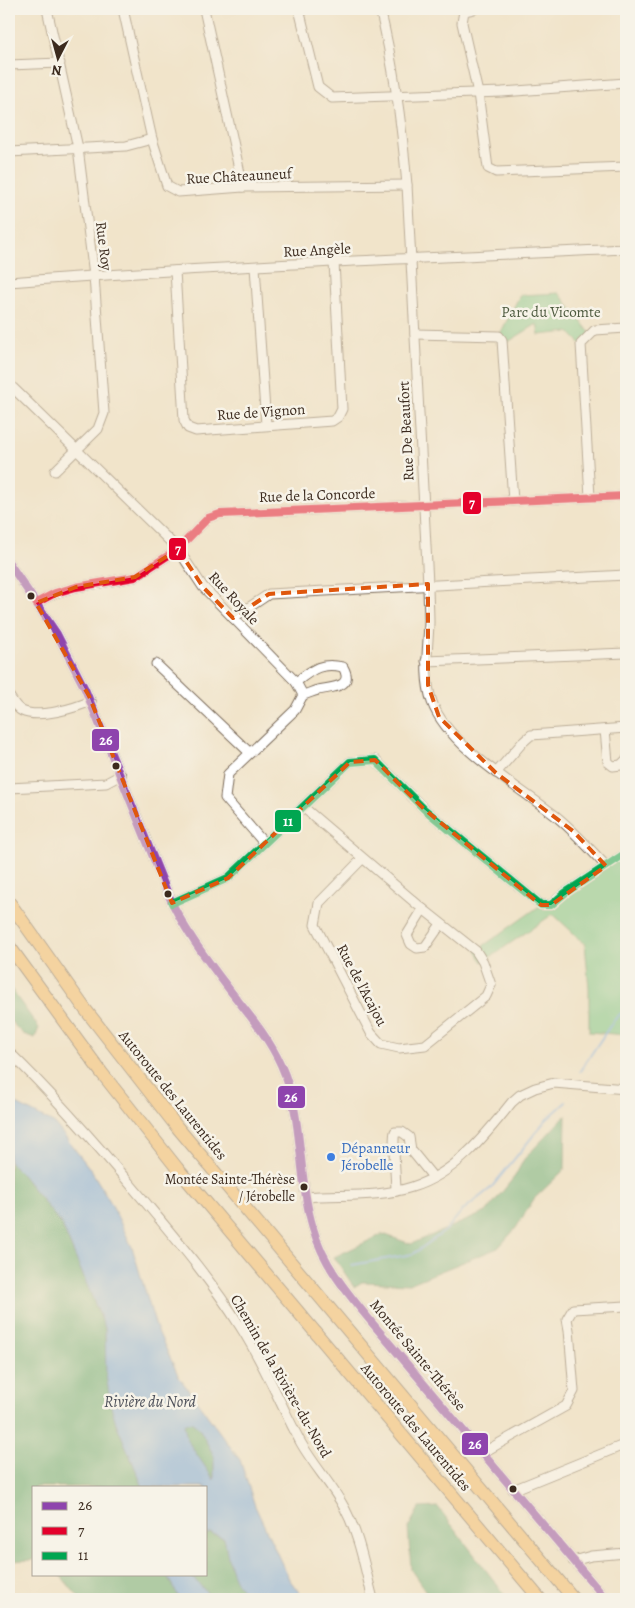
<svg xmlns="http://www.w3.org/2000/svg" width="635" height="1608" viewBox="0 0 635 1608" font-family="Alegreya,serif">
<rect width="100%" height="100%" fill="#f7f3e8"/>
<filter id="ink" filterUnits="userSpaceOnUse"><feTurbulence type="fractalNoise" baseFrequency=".02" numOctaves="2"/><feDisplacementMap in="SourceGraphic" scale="10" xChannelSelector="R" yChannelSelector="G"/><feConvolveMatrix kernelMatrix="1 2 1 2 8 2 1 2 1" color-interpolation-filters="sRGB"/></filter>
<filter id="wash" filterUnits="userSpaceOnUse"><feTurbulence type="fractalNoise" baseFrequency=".0096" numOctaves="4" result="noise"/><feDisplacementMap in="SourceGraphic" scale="20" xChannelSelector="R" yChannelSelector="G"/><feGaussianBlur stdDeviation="1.12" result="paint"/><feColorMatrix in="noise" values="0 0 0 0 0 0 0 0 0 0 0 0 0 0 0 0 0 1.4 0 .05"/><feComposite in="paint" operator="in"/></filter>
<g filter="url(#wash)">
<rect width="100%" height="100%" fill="#f1e4ca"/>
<!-- green -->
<g fill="#78c98b" stroke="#5a7a54">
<polygon points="559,293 591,334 581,344 569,332 539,335 537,324 503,345 499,336 520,295"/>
<polygon points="626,853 626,1035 589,1032 589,988 585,944 553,914 483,962 476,951 541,905 546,906"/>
</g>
<!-- forest -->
<g fill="#62ad77" stroke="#4e6c4a">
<polygon points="9,986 39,1028 35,1038 23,1034 9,1020"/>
<polygon points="566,1115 565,1169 534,1199 516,1228 498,1248 409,1284 362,1282 354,1287 334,1257 383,1234 411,1244 486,1212 515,1176 524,1159"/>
<polygon points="9,1162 18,1170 62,1225 105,1328 106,1375 116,1423 143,1487 34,1487 34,1560 9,1561"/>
<polygon points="191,1422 199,1428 214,1456 214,1480 187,1440 184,1424"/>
<polygon points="438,1507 508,1599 431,1599 411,1570 408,1528 419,1508"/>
<path d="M210,1533l14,5c6,26 6,45 31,61h-42l-20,-21 1,-4h12v-39z"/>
<polygon points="59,1574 166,1574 180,1599 80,1599"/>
</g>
<!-- water -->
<g fill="#79ade6" stroke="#5a6c82" fill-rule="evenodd">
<path d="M9,1100l46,24 36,46 20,33 21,44 24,80 23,50 61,83 15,46 34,73 15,20c-11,0 -42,3 -50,-1 -23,-9 -25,-39 -30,-60l-14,-5 -4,2v-48h-63l-27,-64 -5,-17 -5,-31 -1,-47 -43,-103 -42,-53 -11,-10zM191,1422l8,6 15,28v24l-27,-40 -3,-16z"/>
<polygon points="166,1574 194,1574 193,1578 213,1599 180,1599"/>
</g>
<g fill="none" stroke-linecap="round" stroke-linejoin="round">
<!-- stream -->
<g stroke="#79ade6" stroke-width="2">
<polyline points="580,1071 614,1020 626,1009"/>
<polyline points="352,1265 413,1254 445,1231 463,1210 491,1188 545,1121 566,1102"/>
</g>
</g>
</g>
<g filter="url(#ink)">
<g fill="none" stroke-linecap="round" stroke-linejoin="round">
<!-- minor casing -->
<g stroke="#7b6b5a" stroke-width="11">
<g id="minor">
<polyline points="47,9 78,148 94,276 104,413 98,429 55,471"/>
<polyline points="123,9 152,139 167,186 178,192 243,187 407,185"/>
<polyline points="204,9 243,187"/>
<polyline points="299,9 318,87 332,98 502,92 626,83"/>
<path d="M380,9c14,57 22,117 27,176l21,399c0,13 1,26 1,39 -1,27 -6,53 3,79 16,45 89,86 125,115 18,15 33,32 49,49"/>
<polyline points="474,9 464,11 462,23 478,93 488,168 496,172 626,167"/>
<polyline points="9,65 60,63"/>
<polyline points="9,152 126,146 152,139"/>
<polyline points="255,267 266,425"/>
<polyline points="175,271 184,420 188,428 196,431 332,421 338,417 342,409 334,262"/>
<path d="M9,282c205,-16 411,-24 617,-33"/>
<polyline points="415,334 499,336 502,340 513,501"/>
<polyline points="9,384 178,549 203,587 296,682 303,695 295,710 228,774 225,798 264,843"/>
<polyline points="590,497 581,344 595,330 626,328"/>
<path d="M9,563l48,71 28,55 83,205c16,37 40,67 64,99 18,23 37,45 49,72 23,51 16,110 32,163 10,37 36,67 60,96l233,275"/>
<polyline points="36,603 55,593 76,587 135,577 178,549 208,518 220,514 626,496"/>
<polyline points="233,618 269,594 626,575"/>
<polyline points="426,661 626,653"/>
<polyline points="156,664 250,753"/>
<path d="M296,682c17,-13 25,-20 47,-15 12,21 -12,20 -25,23 -5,1 -10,4 -15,5"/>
<path d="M9,696c3,5 7,12 13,15 17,8 53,-3 69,-10"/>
<polyline points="605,730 608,762 613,766 621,765 626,760"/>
<polyline points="496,773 522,743 531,735 626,728"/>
<polyline points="9,788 106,783 121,775"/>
<polyline points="303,807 418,905 476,951 483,962 491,985 486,996 425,1045 399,1048 381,1044 371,1033 315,925 319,903 362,859"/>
<polyline points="172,903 228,878 350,762 375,760 424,809 541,905 551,905 565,893 626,853"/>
<polyline points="423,909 407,935 411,944 417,948 425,947 441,924"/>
<path d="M9,1052c47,45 90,95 132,145 35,42 70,83 99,129 24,37 40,78 61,117 13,23 32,43 44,66 15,28 20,61 28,90"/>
<path d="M396,1191c0,-12 -4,-51 -1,-59h7l7,5 2,13 22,27"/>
<path d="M306,1197c35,-3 72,1 106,-10 43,-13 73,-51 100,-85l8,-7 15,-7 19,-5 72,6"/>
<polyline points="482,1453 566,1406 574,1391 569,1330 567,1319 573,1309 626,1306"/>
<polyline points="513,1490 626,1444"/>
<polyline points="573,1561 591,1556 626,1553"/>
</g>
</g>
<!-- highway casing -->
<g stroke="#7b6b5a" stroke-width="14">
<g id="highway">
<polyline points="9,902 85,1009 177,1127 574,1599"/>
<polyline points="9,946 101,1072 177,1168 540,1599"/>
</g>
</g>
<!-- minor -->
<use href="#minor" stroke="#fff" stroke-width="9"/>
<!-- highway -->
<use href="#highway" stroke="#f9be6d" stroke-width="12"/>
<!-- bus-1 casing -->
<g stroke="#f7f3e8" stroke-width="11">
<path id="bus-1" d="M9,563l48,71 28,55 83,205c16,37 40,67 64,99 18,23 37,45 49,72 23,51 16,110 32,163 10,37 36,67 60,96l233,275"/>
</g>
<!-- bus-2 casing -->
<g stroke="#f7f3e8" stroke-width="11">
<polyline id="bus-2" points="36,603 55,593 76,587 135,577 178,549 208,518 220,514 626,496"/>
</g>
<!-- bus-3 casing -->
<g stroke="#f7f3e8" stroke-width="11">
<polyline id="bus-3" points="172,903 228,878 350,762 375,760 424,809 541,905 551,905 565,893 626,853"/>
</g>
<!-- bus-1 -->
<use href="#bus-1" stroke="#8e44ad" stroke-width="8"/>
<!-- bus-2 -->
<use href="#bus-2" stroke="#e4002b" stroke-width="8"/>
<!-- bus-3 -->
<use href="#bus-3" stroke="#00a651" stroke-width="8"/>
</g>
</g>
<!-- marked area -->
<path d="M0 0H635V1608H0ZM178,549l25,38 30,31 36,-24 159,-10v101l11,32 57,56 77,58 33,35 -55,39h-10l-117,-96 -49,-49 -25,2 -122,116 -56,25 -83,-207 -53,-93 40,-16 59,-10z" fill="#f1e4ca" fill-opacity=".55" fill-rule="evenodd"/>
<path fill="none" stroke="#df570d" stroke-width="4" stroke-dasharray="10 6" stroke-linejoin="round" d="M178,549l25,38 30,31 36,-24 159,-10v101l11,32 57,56 77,58 33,35 -55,39h-10l-117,-96 -49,-49 -25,2 -122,116 -56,25 -83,-207 -53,-93 40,-16 59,-10z"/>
<!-- markers -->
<g fill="#3b2a1e" stroke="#f7f3e8" stroke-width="2">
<circle cx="31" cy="596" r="4.5"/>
<circle cx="116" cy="766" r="4.5"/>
<circle cx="168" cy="894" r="4.5"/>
<circle cx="304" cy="1187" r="4.5"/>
<circle cx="513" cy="1489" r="4.5"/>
</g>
<circle fill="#3f7fe0" stroke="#f7f3e8" stroke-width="2" cx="331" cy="1157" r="5"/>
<g text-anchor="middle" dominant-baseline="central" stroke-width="5" stroke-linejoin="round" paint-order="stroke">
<!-- bus labels -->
<g font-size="14" fill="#3b2a1e" stroke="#f7f3e8" text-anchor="end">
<text x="295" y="1179">Montée Sainte-Thérèse<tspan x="295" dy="17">/ Jérobelle</tspan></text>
</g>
<!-- street labels -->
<g font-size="15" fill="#3b2a1e" stroke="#f7f3e8">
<text transform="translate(239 176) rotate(-3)">Rue Châteauneuf</text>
<text transform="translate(104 246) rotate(83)">Rue Roy</text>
<text transform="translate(317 250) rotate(-3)">Rue Angèle</text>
<text transform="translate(261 412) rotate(-4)">Rue de Vignon</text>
<text transform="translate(406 431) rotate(-93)">Rue De Beaufort</text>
<text transform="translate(317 495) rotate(-2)">Rue de la Concorde</text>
<text transform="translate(234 598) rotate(47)">Rue Royale</text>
<text transform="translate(362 985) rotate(62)">Rue de l'Acajou</text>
<text transform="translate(173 1095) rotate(51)">Autoroute des Laurentides</text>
<text transform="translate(418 1355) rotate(50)">Montée Sainte-Thérèse</text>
<text transform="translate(281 1376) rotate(60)">Chemin de la Rivière-du-Nord</text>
<text transform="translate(416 1427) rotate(50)">Autoroute des Laurentides</text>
</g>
<!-- park labels -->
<g font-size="15" fill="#4d5a3f" stroke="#f7f3e8">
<text x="551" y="312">Parc du Vicomte</text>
</g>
<!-- shop labels -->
<g font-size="15" fill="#366cbe" stroke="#f7f3e8" text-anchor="start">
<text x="341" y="1148">Dépanneur<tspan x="341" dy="17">Jérobelle</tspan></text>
</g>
<!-- water labels -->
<g font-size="16" font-style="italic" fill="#4e515a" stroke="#f7f3e8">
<text x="150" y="1402">Rivière du Nord</text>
</g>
</g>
<g stroke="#f7f3e8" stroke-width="2">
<rect x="462" y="491" width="20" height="24" rx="5" fill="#e4002b"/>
<rect x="168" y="537" width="19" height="24" rx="5" fill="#e4002b"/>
<rect x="91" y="728" width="29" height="24" rx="5" fill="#8e44ad"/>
<rect x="274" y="809" width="28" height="24" rx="5" fill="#00a651"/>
<rect x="277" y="1085" width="29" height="24" rx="5" fill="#8e44ad"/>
<rect x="461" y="1432" width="28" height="24" rx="5" fill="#8e44ad"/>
</g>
<g font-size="14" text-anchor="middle" font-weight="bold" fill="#fff">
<text x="472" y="508">7</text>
<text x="178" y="554">7</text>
<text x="106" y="745">26</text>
<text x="288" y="826">11</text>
<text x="291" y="1102">26</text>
<text x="475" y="1449">26</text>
</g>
<!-- margin -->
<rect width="635" height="1608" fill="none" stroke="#f7f3e8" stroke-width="30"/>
<!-- legend -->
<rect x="32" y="1486" width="175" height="90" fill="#f7f3e8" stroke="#aca397"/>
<rect x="42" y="1502" width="25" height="8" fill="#8e44ad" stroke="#aca397"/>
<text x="78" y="1510" font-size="15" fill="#3b2a1e">26</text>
<rect x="42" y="1527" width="25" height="8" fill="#e4002b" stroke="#aca397"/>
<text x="78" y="1536" font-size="15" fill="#3b2a1e">7</text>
<rect x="42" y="1552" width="25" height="8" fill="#00a651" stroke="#aca397"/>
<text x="78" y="1560" font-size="15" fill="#3b2a1e">11</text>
<!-- north arrow -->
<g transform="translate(58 58) rotate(186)" stroke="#f7f3e8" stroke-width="4" paint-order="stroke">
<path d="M0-4L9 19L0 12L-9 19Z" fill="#3b2a1e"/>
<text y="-8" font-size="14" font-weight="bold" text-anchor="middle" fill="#3b2a1e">N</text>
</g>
</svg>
